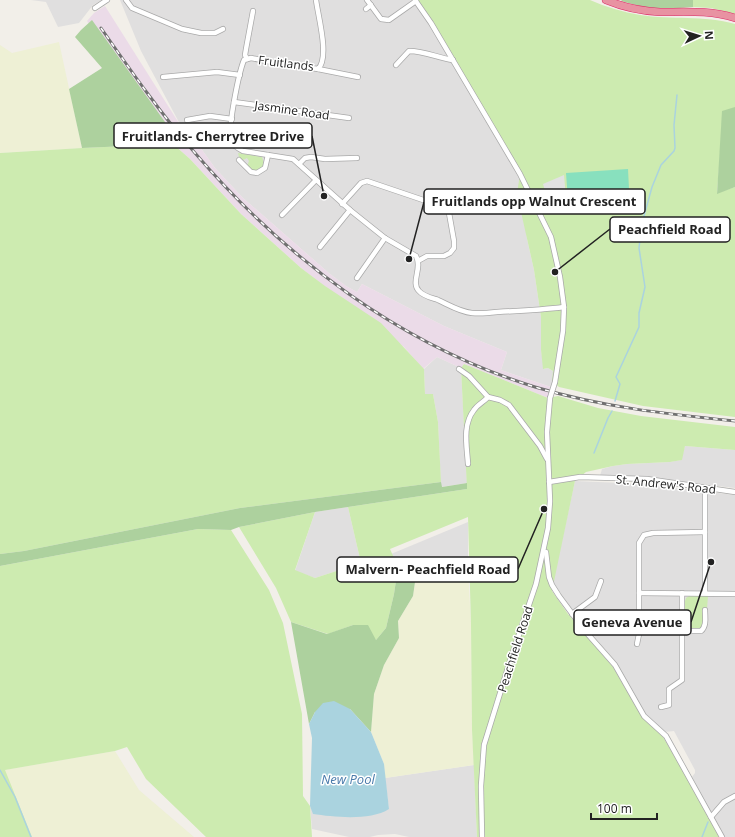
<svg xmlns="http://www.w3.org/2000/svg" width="735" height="837" viewBox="0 0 735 837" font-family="'Open Sans',sans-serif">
<rect width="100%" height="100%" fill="#f2efe9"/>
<!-- residential -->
<g fill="#e0dfdf">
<polygon points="31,0 102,0 93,5 79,23 58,27 46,2"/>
<polygon points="120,0 415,0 520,174 527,239 534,270 541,317 541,350 544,369 548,368 553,371 554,376 551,387 501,370 507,352 444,326 362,284 357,292 346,286 330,274 243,198 215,168 200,147 182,128 141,51"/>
<polygon points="437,357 461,368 467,483 441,487 438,422 433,394 425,394 424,369"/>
<polygon points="685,446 735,450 735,488 641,477 600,476 602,469 613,466 627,464 670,462 681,460"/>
<polygon points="575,481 644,484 735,495 735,837 723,837 692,777 695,773 695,770 674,731 665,732 648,717 636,699 616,662 578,618 553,582"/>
<polygon points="348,507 361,563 315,578 295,571 315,512"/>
<polygon points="468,522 468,568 415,582 398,567 391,554"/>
<polygon points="474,765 477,837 409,837 395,834 378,835 370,837 349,837 312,829 310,806 314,814 389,809 385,778"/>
</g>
<!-- industrial -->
<polygon fill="#ebdbe8" points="105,6 182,128 200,147 215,168 243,198 330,274 346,286 357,292 362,284 444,326 507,352 501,370 551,387 548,398 464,364 461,368 437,357 423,369 404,347 301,268 241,214 190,159 173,144 87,21 94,13"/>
<!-- farmland -->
<g fill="#eef0d5">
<polygon points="59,42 82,148 0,153 0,45 12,53"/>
<polygon points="468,568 471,625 472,730 474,765 385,778 384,764 371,732 374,694 384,665 399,638 398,621 413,596 415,582"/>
<polygon points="115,751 139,790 194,837 32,837 4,770"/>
</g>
<!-- grass -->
<g fill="#cdebb0">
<path d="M415,0h175c16,7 33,12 50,15 31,5 64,0 95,9v83l-14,36 -4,50 18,-6v230l-92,-11 -84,-19 -7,-6 1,-10 -5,-3 -5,1 -2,-19v-33l-7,-47 -17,-76 3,-20z"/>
<polygon points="693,0 735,0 735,14 711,8 693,7"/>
<polygon points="173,144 190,159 241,214 301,268 325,286 381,323 424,369 425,394 433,394 438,422 441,482 240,508 24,551 0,554 0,153 82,148"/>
<polygon points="238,153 262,157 264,163 263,167 254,172 247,166 249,161 247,158 243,160 239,157"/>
<polygon points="464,364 548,398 558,396 598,408 641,416 735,427 735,450 685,446 682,460 670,462 627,464 613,466 586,472 575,481 552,591 568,614 613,667 642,717 663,737 687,777 719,837 477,837 472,730 471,625 468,517 390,549 398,567 394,594 386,628 376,640 353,625 328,634 291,622 276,588 239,527 315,512 295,570 315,578 361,563 348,507 467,489 461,368"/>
<polygon points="198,529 231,530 269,590 283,623 302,714 303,796 310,806 312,837 206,837 146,779 127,747 115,751 5,770 32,837 0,837 0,566"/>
<path d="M689,596h19c-1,11 -1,25 -8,33l-13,1 -2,-2v-27l1,-3z"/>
</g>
<!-- forest -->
<g fill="#add19e">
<polygon points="622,0 693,0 693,7 665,9 647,8 621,1"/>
<polygon points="92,20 165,122 173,144 82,148 69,89 102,68 75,37 81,30"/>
<polygon points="735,107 735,187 717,194 722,111"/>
<polygon points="441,482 442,487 467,483 467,489 315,512 239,527 231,530 198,529 0,566 0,554 24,551 240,508"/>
<polygon points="398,567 415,582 413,596 398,621 399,638 384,665 374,694 371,732 350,709 315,712 309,724 291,622 327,634 353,625 368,625 376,640 386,628 394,594"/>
</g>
<!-- pitch -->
<polygon fill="#88e0be" points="628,169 630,209 569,213 566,173"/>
<!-- parking -->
<polygon fill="#e2e2e2" points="564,175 566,198 553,201 549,204 543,184"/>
<!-- water -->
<path fill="#aad3df" d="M334,701l16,8 21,23 13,32 5,45c-19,12 -55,8 -76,5l-3,-8 2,-68 -3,-14 6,-12 8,-9z"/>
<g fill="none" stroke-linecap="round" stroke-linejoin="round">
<!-- stream -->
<g stroke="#aad3df" stroke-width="1.5">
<polyline points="615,401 620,384 616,377 639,327 639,313 645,287 639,248 641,231 644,216 652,187 661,165 674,151 675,148 674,125 677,95"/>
<polyline points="594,453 608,418 612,411"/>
<polyline points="0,770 15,797 31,837"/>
<polyline points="702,837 708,822"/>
</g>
<!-- minor casing -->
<g stroke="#a9a9a9" stroke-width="6">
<g id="minor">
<polyline points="126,0 132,8 182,29 201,33 215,33 223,29"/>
<path d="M316,0c2,16 14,58 2,69l-36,-5 -31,-6 -7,2c-5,12 -17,70 -13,81 2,4 8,8 12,10l50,8 57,51 35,28 31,18c7,12 -6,26 3,35 4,5 13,7 19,9 11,5 22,12 34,13 8,1 17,0 25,-1 22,-1 44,-2 67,-5"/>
<polyline points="367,0 381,19 389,20 416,1"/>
<polyline points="415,0 431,23 520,174 551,237 560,277 564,307 563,331 555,382"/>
<polyline points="95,8 107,0"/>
<polyline points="366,9 371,5"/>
<polyline points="247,59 245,55 246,49 253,11"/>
<path d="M396,65l13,-14c16,0 29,7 44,9"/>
<polyline points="318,69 358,77"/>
<polyline points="163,77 217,72 240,75"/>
<polyline points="234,102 349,118"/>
<polyline points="187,120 210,116 232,119"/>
<polyline points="239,160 251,172 257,173 265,168 268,155"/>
<polyline points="299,164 305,158 311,157 325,159 357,158"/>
<polyline points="342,204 361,183 367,181 438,205 446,208 449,213 454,241 454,248 450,253 444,256 427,256 418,261"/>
<polyline points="282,215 316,180"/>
<polyline points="320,247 350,210"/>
<polyline points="357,278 385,238"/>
<polyline points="459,369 469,376 488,397 500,400 509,405 540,446 547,459"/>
<path d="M468,464c-1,-17 -6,-39 6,-54 4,-6 10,-8 14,-13"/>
<polyline points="549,482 580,477 647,479 735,492"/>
<polyline points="546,552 549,577 552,585 559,596 585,631 615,665 644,716 666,736 722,837"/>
<polyline points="639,593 735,594"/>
<polyline points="705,593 705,488"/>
<polyline points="572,614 595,597 601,581"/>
<path d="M682,631h19c6,-5 4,-14 4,-21"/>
<polyline points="637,644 639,634 639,543 644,535 653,533 705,532"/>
<polyline points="661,707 669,705 669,689 682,680 682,593"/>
<polyline points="711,817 724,802 735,796"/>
<polyline points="482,837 481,786 484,745 511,658 536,584 548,528 550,501 547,432 550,398"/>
</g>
</g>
<!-- highway casing -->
<g stroke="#dc2a67" stroke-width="8">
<path id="highway" d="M606,0c17,7 35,11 54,12 26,0 50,-2 75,6"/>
</g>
<!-- minor -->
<use href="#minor" stroke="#fff" stroke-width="4.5"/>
<!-- highway -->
<use href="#highway" stroke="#e892a2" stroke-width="7"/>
<!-- rail casing -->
<g stroke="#707070" stroke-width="3">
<path id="rail" d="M101,28c30,43 60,86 94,125 90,105 207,193 340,234 67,20 131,27 200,34"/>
</g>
<!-- rail -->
<use href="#rail" stroke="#fff" stroke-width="1.5" stroke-dasharray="4.5" stroke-linecap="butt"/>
<!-- minor-bridge casing -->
<g stroke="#a9a9a9" stroke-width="6" stroke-linecap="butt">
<polyline id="minor-bridge" points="550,398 555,382"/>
</g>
<!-- minor-bridge -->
<use href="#minor-bridge" stroke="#fff" stroke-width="4.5"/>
</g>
<g text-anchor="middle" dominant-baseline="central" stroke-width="3" stroke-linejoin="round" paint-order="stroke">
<!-- street labels -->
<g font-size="12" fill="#222" stroke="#fff">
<text transform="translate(286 63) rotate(7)">Fruitlands</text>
<text transform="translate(292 110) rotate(8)">Jasmine Road</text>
<text transform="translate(666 484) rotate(6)">St. Andrew's Road</text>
<text transform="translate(515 649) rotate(-72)">Peachfield Road</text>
</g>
<!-- water labels -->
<g font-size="13" font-style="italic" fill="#4a7aab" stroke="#fff">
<text x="348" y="779">New Pool</text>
</g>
</g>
<!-- callouts -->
<path fill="none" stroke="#222" stroke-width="1.5" d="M324 196L312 136M409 259L424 202M555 272L610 229M544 509L518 569M711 562L691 622"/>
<g fill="#222" stroke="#fff" stroke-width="1.5">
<circle cx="324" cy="196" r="4"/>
<circle cx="409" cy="259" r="4"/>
<circle cx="555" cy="272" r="4"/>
<circle cx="544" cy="509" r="4"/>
<circle cx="711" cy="562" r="4"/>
</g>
<g fill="#fff" stroke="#222" stroke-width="1.5">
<rect x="114" y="123" width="198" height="25" rx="4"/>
<rect x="424" y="189" width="221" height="25" rx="4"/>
<rect x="610" y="217" width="120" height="25" rx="4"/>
<rect x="337" y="557" width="181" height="25" rx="4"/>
<rect x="574" y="610" width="117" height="25" rx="4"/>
</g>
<g font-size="13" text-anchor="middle" font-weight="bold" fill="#222">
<text x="213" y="141">Fruitlands- Cherrytree Drive</text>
<text x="534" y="206">Fruitlands opp Walnut Crescent</text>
<text x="670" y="234">Peachfield Road</text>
<text x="428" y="574">Malvern- Peachfield Road</text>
<text x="632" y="627">Geneva Avenue</text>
</g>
<!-- north arrow -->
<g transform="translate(699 36) rotate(86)" stroke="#ffffff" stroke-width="3" paint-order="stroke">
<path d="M0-3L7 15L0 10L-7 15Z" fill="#222222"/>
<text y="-6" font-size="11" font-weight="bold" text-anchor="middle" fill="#222222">N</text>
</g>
<!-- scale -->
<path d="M591 813v6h66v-6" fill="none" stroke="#222222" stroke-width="2"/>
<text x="597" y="813" font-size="12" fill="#222222" stroke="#ffffff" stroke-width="3" paint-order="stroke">100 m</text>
</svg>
